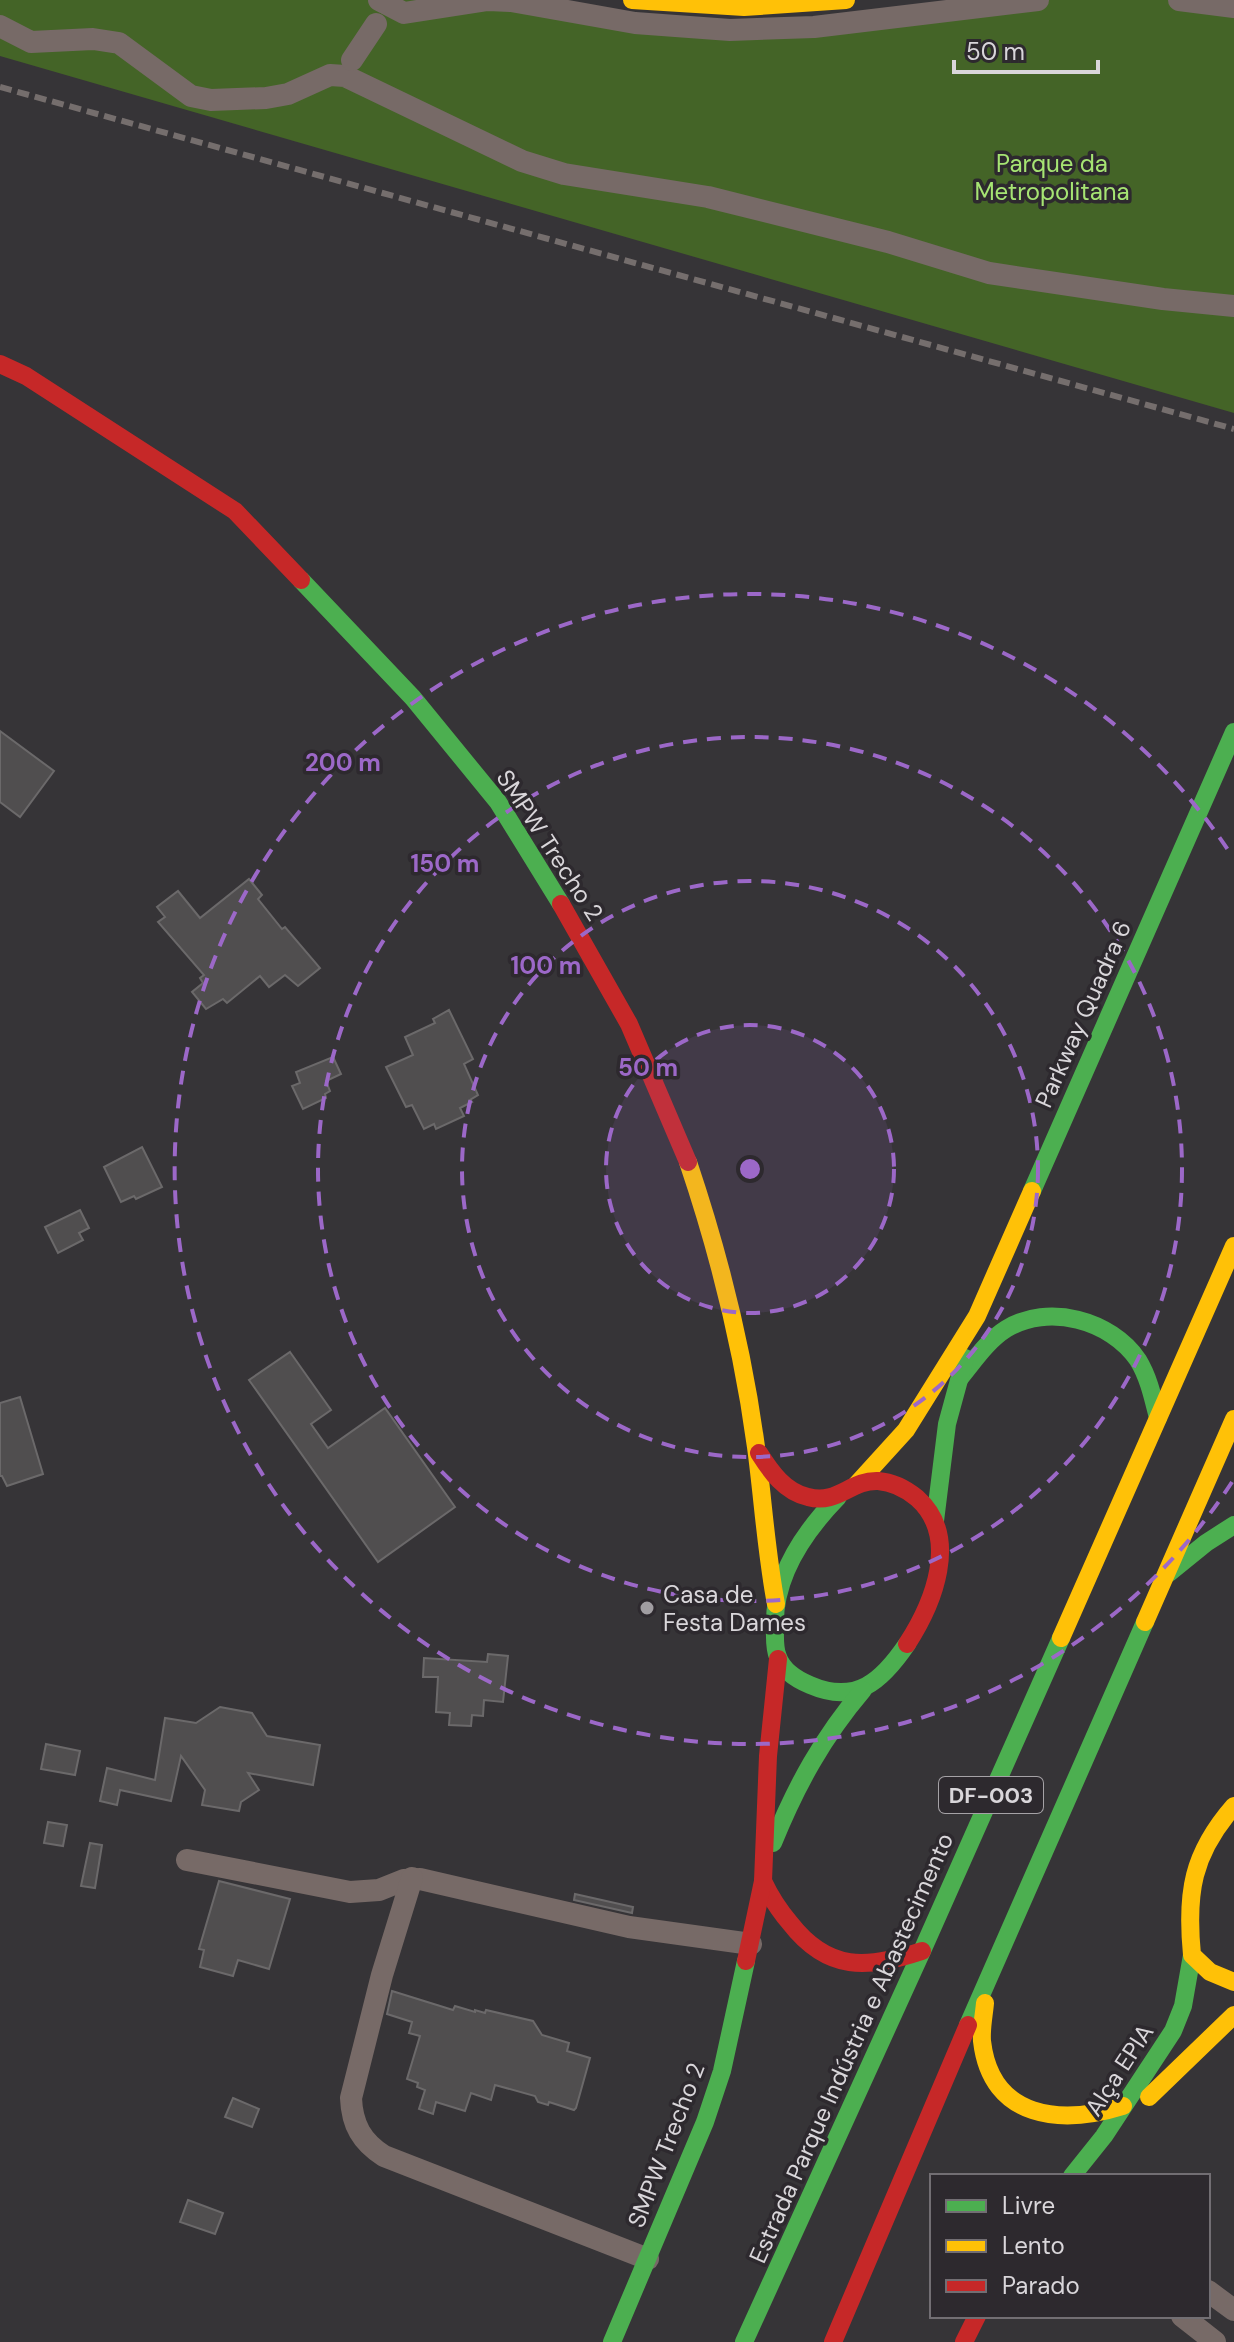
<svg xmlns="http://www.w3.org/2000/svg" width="1234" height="2342" viewBox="0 0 1234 2342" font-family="'DM Sans',sans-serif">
<rect width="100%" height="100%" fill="#363437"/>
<!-- green -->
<polygon fill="#446427" points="0,0 531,0 730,30 1021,0 1234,0 1234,413 0,56"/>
<!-- building -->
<g fill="#504e4f" stroke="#6b696a" stroke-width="2">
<polygon points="0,731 54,771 20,817 0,802"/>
<polygon points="249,879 262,895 258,899 282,929 285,927 320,968 298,986 285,975 269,987 260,976 227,1003 223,999 206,1009 192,992 203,983 200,978 204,975 158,922 165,917 157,907 178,891 200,918"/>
<polygon points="449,1010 473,1059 464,1064 478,1095 470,1100 472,1102 460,1108 464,1116 436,1129 434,1124 424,1129 412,1105 406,1107 386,1067 413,1055 405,1037 435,1023 433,1019"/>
<polygon points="333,1057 341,1074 326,1081 330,1091 325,1094 326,1098 303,1109 292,1086 300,1083 296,1072"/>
<polygon points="142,1147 162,1187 136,1199 134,1196 121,1202 104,1167"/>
<polygon points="80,1210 89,1228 79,1233 83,1240 58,1253 45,1227"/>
<polygon points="290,1352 331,1410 311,1424 328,1448 385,1408 455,1507 378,1562 249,1380"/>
<polygon points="20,1397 43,1474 7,1486 2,1476 0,1476 0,1403"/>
<polygon points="488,1654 508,1656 503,1702 484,1700 483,1716 472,1715 471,1726 449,1725 450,1713 436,1712 438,1677 423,1677 424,1658 487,1662"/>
<polygon points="220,1707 252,1713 267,1736 320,1745 313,1785 248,1773 259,1790 241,1802 239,1811 202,1805 205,1790 181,1756 171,1801 120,1790 117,1805 100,1801 107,1768 155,1780 165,1718 196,1723"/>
<polygon points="46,1744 80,1751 75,1775 41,1769"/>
<polygon points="48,1822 67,1825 63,1846 44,1843"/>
<polygon points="90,1843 102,1845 95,1888 81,1886"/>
<polygon points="219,1881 290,1899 269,1969 238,1960 233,1976 200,1967 204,1950 199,1949"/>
<polygon points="575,1894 633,1907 632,1913 574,1900"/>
<polygon points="392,1991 453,2010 455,2006 475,2012 475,2010 485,2013 486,2010 533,2021 542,2035 569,2043 567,2051 590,2058 576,2108 574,2110 549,2102 548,2105 538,2102 535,2096 495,2085 491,2100 471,2093 465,2111 436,2102 433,2114 419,2109 425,2090 417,2087 418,2083 407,2079 420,2036 409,2033 412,2022 387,2014"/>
<polygon points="233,2098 259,2109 252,2127 225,2117"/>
<polygon points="188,2200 223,2213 215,2234 180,2222"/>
</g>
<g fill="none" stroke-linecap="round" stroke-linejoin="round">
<!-- street -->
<g stroke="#776a67" stroke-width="22">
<polyline points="379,0 404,13 488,0 511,1 635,23 730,30 814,27 1038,0"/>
<polyline points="1179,0 1234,7"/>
<polyline points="0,26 31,42 93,39 119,43 191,96 211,100 266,98 288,94 330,75 345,76 522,161 564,174 708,197 888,242 989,273 1163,299 1234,306"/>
<polyline points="352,60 376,24"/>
<polyline points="187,1860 350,1892 379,1890 404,1880 420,1879 629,1927 751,1944"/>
<path d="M412,1878l-30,97 -31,123c1,27 11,44 33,58l264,103"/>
<polyline points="1208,2291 1234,2310"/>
<polyline points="1182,2316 1215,2342"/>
</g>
<!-- fast -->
<g stroke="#4caf50" stroke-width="18">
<polyline points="301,580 413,698 498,802 561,904"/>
<polyline points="1032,1191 1234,732"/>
<path d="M960,1378c14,-17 27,-37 46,-49 42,-26 105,-9 132,31 11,18 15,38 20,58"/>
<path d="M838,1497c-34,35 -65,79 -63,130 0,9 -1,21 3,30 5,14 20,23 32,28 46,20 72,-4 97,-41"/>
<polyline points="935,1521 947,1424 965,1358"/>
<polyline points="1169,1573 1206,1543 1234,1525"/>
<path d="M773,1843c23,-57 50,-106 90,-153"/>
<polyline points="968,2025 1145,1622"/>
<polyline points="1072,2176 1104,2136 1173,2031 1183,2006 1192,1955"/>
<polyline points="612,2342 705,2122 722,2071 746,1961"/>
<polyline points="744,2342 922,1951 1061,1638"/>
</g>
<!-- slow -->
<g stroke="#ffc107" stroke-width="18">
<polyline points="632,0 744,7 846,0"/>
<path d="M688,1162c31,92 55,188 68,285 7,52 10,105 20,157"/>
<polyline points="856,1485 906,1430 977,1316 1032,1191"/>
<polyline points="1145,1622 1234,1419"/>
<polyline points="1061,1638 1234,1246"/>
<path d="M1234,1806c-42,48 -48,87 -42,149l18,17 24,10"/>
<path d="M985,2003c-1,12 -4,25 -3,38 9,79 80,84 141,65"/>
<polyline points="1149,2097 1234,2015"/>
</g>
<!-- jam -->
<g stroke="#c62828" stroke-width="18">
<polyline points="0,364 26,376 235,511 301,580"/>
<polyline points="561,904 629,1024 688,1162"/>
<path d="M759,1453c12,19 26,39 49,44 30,8 42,-17 70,-16 14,1 28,8 39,17 44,39 16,106 -10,146"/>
<path d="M763,1881c7,15 16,29 27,42 38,49 77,46 132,28"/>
<polyline points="746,1961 763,1881 768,1756 778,1659"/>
<polyline points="833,2342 968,2025"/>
<polyline points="964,2342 977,2316"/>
</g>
<!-- rail -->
<polyline stroke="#756e6d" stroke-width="6" stroke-dasharray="12 6" stroke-linecap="butt" points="0,87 1234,429"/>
</g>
<!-- distance rings -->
<circle cx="750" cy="1169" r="144" fill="#9c68c8" fill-opacity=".12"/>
<g fill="none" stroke="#9c68c8" stroke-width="4" stroke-dasharray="14 10">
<circle cx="750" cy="1169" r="144"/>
<circle cx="750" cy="1169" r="288"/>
<circle cx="750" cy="1169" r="432"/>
<path d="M1232 1482A575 575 0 1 1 1232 856"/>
</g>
<!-- markers -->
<circle fill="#a09da1" stroke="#2d292e" stroke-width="3" cx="647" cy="1608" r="8"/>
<g text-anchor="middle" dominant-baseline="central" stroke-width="7" stroke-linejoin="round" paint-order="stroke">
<!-- shield labels -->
<rect fill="#2d292e" stroke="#a5a2a6" stroke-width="2" x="939" y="1777" width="104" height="36" rx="6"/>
<g font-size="22" font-weight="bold" fill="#d9d6da">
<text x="991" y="1795">DF-003</text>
</g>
<!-- park labels -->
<g font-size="24" fill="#a6e473" stroke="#2d292e">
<text x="1052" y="163">Parque da<tspan x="1052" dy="28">Metropolitana</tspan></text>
</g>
<!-- street labels -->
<g font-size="24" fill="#d9d6da" stroke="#2d292e">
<text transform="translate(550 845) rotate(57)">SMPW Trecho 2</text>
<text transform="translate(1083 1014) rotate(-66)">Parkway Quadra 6</text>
<text transform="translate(851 2048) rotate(-66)">Estrada Parque Indústria e Abastecimento</text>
<text transform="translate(1119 2070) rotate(-57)">Alça EPIA</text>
<text transform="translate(666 2145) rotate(-69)">SMPW Trecho 2</text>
</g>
<!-- poi labels -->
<g font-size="24" fill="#d9d6da" stroke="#2d292e" text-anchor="start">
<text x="663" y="1594">Casa de<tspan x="663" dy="28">Festa Dames</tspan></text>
</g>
</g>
<circle cx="750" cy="1169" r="12" fill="#9c68c8" stroke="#2d292e" stroke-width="4"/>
<g font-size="24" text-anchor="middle" font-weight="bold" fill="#9c68c8" stroke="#2d292e" stroke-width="7" stroke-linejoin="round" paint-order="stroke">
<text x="343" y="771">200 m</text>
<text x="445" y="872">150 m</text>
<text x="546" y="974">100 m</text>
<text x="648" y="1076">50 m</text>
</g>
<!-- legend -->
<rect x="930" y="2174" width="280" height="144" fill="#2d292e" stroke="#726e73" stroke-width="2"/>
<rect x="946" y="2200" width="40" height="12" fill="#4caf50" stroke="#726e73" stroke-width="2"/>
<text x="1002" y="2214" font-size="24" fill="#d9d6da">Livre</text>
<rect x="946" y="2240" width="40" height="12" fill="#ffc107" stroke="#726e73" stroke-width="2"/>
<text x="1002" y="2254" font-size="24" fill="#d9d6da">Lento</text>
<rect x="946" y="2280" width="40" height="12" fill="#c62828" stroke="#726e73" stroke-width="2"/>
<text x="1002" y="2294" font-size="24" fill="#d9d6da">Parado</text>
<!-- scale -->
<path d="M954 60v12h144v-12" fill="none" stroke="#d9d6da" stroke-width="4"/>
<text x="966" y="60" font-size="24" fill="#d9d6da" stroke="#2d292e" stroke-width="6" paint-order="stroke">50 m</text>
</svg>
